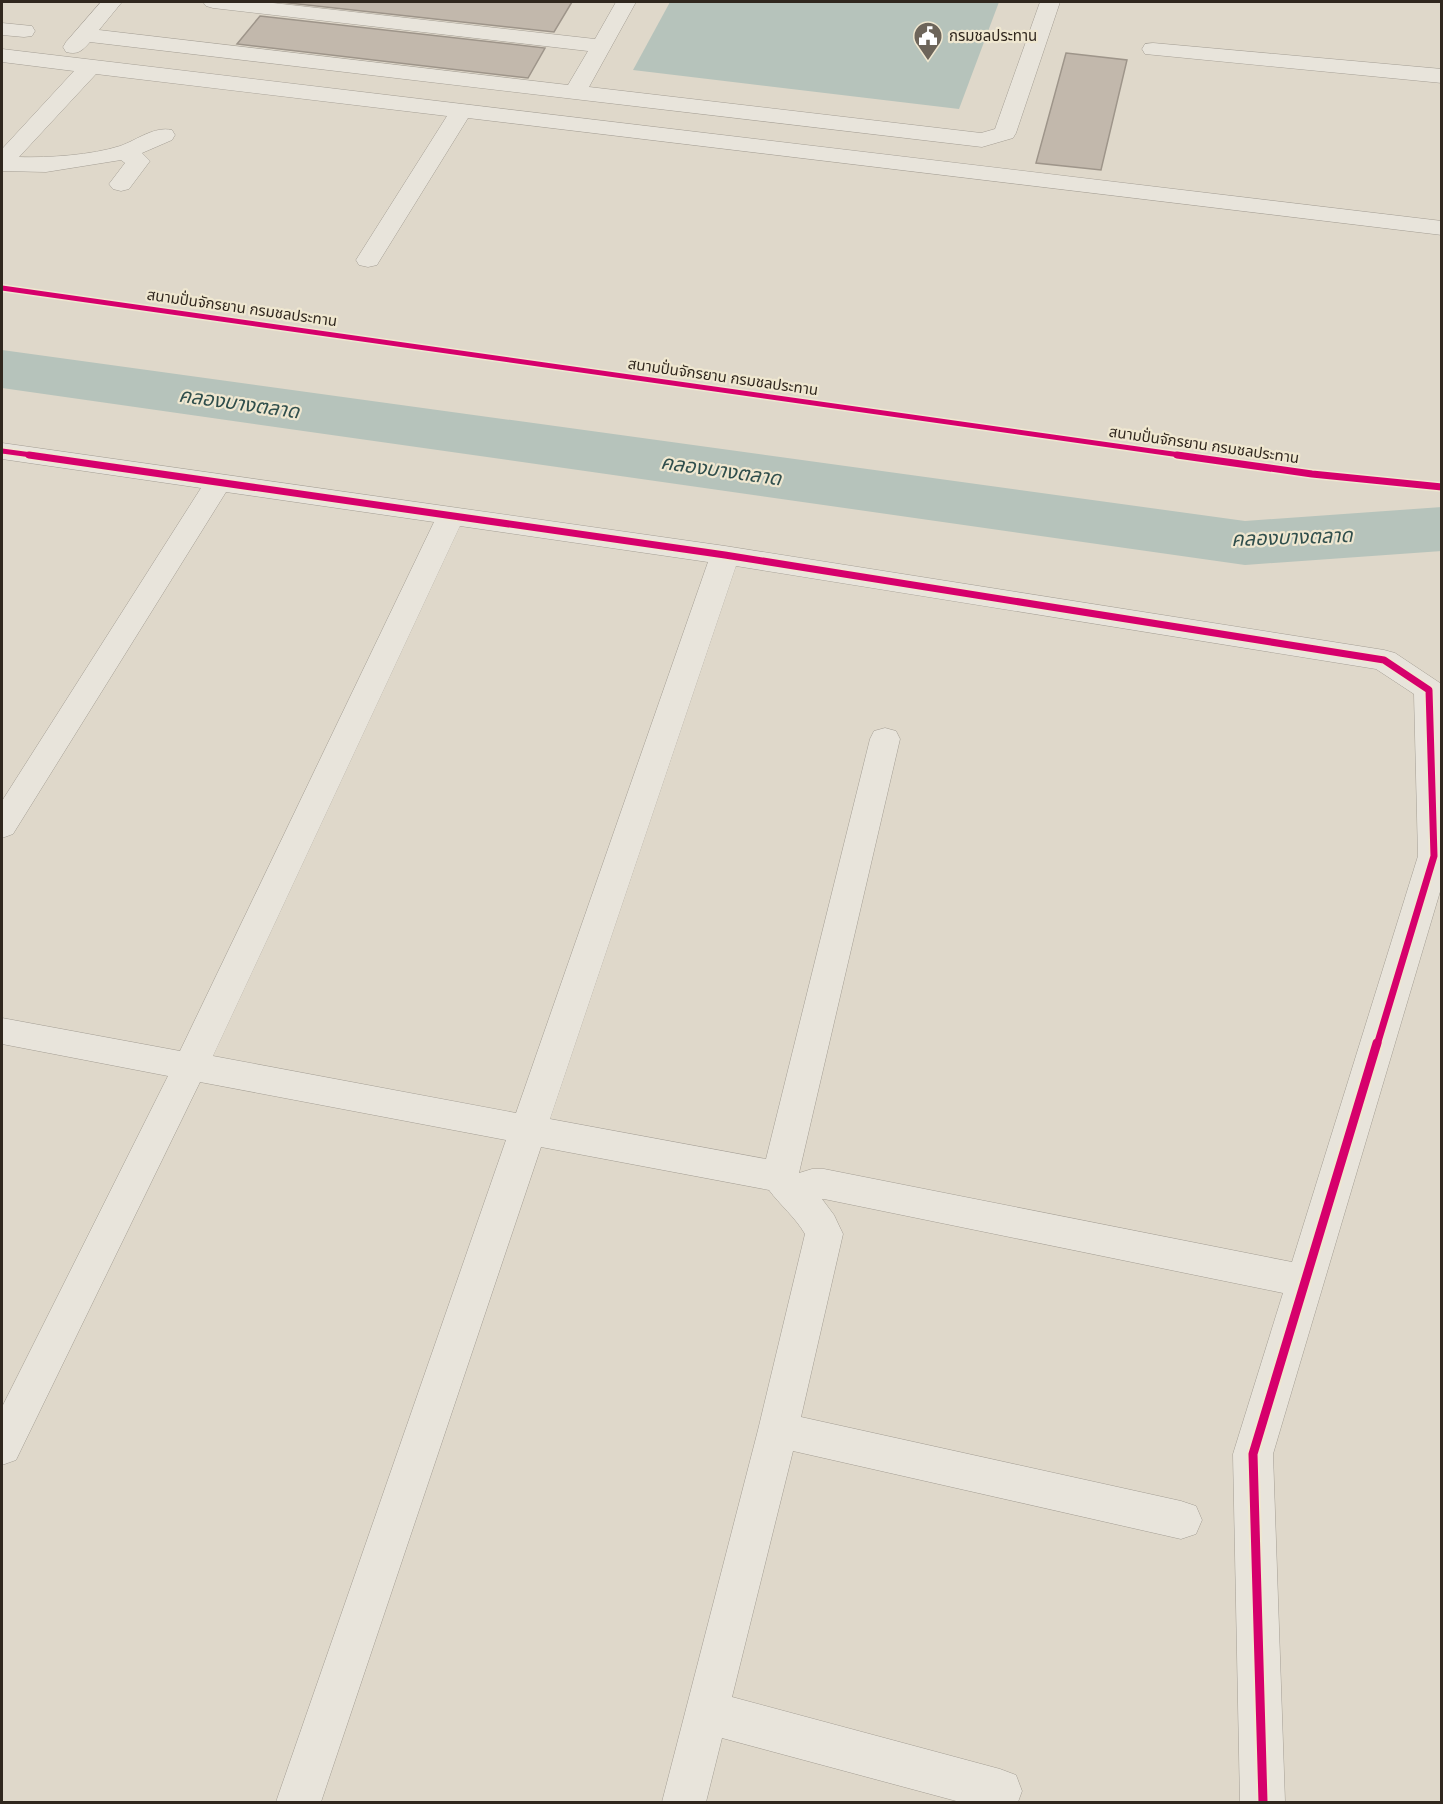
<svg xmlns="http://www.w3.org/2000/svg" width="1443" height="1804" viewBox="0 0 1443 1804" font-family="'Roboto Serif','Noto Sans Thai',serif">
<rect width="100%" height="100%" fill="#dfd8ca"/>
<!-- water -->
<polygon fill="#b6c3bb" points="670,2 999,2 959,109 633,70"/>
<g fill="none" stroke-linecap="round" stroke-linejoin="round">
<!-- river -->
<polygon fill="#b6c3bb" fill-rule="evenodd" points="2,350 1245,521 1442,507 1442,551 1245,565 2,388"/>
</g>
<!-- building -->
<g fill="#c2b8ac" stroke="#9e958a" stroke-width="1.5">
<polygon points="280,2 572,2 554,32"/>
<polygon points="260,16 545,48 528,78 237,44"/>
<polygon points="1066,53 1127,60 1101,170 1036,163"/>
</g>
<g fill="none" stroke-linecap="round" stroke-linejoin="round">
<!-- minor casing -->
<g stroke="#a49e94" stroke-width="1">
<g id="minor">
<path d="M101,2h21l-23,28 469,55 20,-34 -375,-43 -7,-2 -3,-4h61l331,37 21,-37h20l-47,85 392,46 14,-4 45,-127h20l-44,131 -3,5 -31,9 -892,-105c-8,9 -12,13 -24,10l-3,-5 3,-5z"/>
<polygon points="2,23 32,26 35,31 32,36 24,37 2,35"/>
<polygon points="1153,43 1442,69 1442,83 1145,54 1142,49 1145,44"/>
<path d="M2,49l1440,172v14l-974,-117 -88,142 -3,5 -9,2 -9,-2 -3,-5 91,-144 -351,-42 -77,83c30,1 73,-2 101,-11 17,-6 34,-20 52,-16l3,5 -3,5 -30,13 8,8 -21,28 -8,2 -8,-2 -4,-5 16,-21 -4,-3 -75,12 -44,-1v-22l72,-78 -72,-9z"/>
<path d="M2,443l723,103 659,104 11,3 45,30 2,3v199l-169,569 12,348h-45l-7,-348 50,-161 -459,-94h-2l12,16 9,19 -42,183 380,84 15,5 6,14 -6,14 -15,5 -388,-88 -61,246 268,72 16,6 6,16 -4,11h-58l-238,-64 -16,64h-44l96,-372 47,-196c-10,-17 -25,-29 -36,-44l-228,-43 -220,655h-45l230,-662 -306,-58 -184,378 -14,5v-58l166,-331 -166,-32v-26l178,33 254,-529 -208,-30 -213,342 -11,4v-37l199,-313 -199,-29zM460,526l248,36 -192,551 -303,-57zM736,566l640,103 38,25 4,162 -126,406 -468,-93h-12l-13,4 101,-434 -4,-8 -11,-3 -11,3 -4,8 -104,420 -216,-40z"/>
</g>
</g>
<!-- minor -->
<use href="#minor" fill="#e8e4db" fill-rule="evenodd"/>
<!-- cycleway-far2 casing -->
<g stroke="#efe7d0" stroke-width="8">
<g id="cycleway-far2">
<polyline points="2,288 1187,456"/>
<polyline points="2,451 39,456"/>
</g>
</g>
<!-- cycleway-far1 casing -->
<g stroke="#efe7d0" stroke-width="10">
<g id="cycleway-far1">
<polyline points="29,455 725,555 1384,660 1429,690 1434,856 1377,1045"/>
<polyline points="1177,455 1312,474 1442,487"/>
</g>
</g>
<!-- cycleway casing -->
<g stroke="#efe7d0" stroke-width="13">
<polyline id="cycleway" points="1263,1802 1253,1454 1377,1043"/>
</g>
<!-- cycleway-far2 -->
<use href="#cycleway-far2" stroke="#d6006c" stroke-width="5"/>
<!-- cycleway-far1 -->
<use href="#cycleway-far1" stroke="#d6006c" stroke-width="7"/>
<!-- cycleway -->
<use href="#cycleway" stroke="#d6006c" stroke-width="9"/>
</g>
<!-- icons -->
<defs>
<g id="civic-pin" transform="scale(1.5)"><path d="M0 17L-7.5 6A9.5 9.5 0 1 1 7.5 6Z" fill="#6d655a" stroke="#efe7d0"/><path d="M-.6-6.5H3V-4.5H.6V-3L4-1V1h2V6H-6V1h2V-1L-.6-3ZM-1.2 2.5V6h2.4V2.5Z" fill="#fff"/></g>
</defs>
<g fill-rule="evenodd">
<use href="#civic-pin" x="928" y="36"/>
</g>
<g text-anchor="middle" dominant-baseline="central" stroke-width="4.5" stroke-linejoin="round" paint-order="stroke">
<!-- far-poi labels -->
<g font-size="15" fill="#30271e" stroke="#efe7d0" text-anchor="start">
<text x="949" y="36">กรมชลประทาน</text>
</g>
<!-- far-street labels -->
<g font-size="15" fill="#30271e" stroke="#efe7d0">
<text transform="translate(242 308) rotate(8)">สนามปั่นจักรยาน กรมชลประทาน</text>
<text transform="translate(723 377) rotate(8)">สนามปั่นจักรยาน กรมชลประทาน</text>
<text transform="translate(1204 445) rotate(8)">สนามปั่นจักรยาน กรมชลประทาน</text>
</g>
<!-- water labels -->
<g font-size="20" font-style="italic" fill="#2f4e4c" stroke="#efe7d0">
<text transform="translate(239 403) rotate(8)">คลองบางตลาด</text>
<text transform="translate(721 470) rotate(8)">คลองบางตลาด</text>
<text transform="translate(1292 537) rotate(-2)">คลองบางตลาด</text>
</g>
</g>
<!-- border -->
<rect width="1443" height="1804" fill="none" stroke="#30271e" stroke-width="6"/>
</svg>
